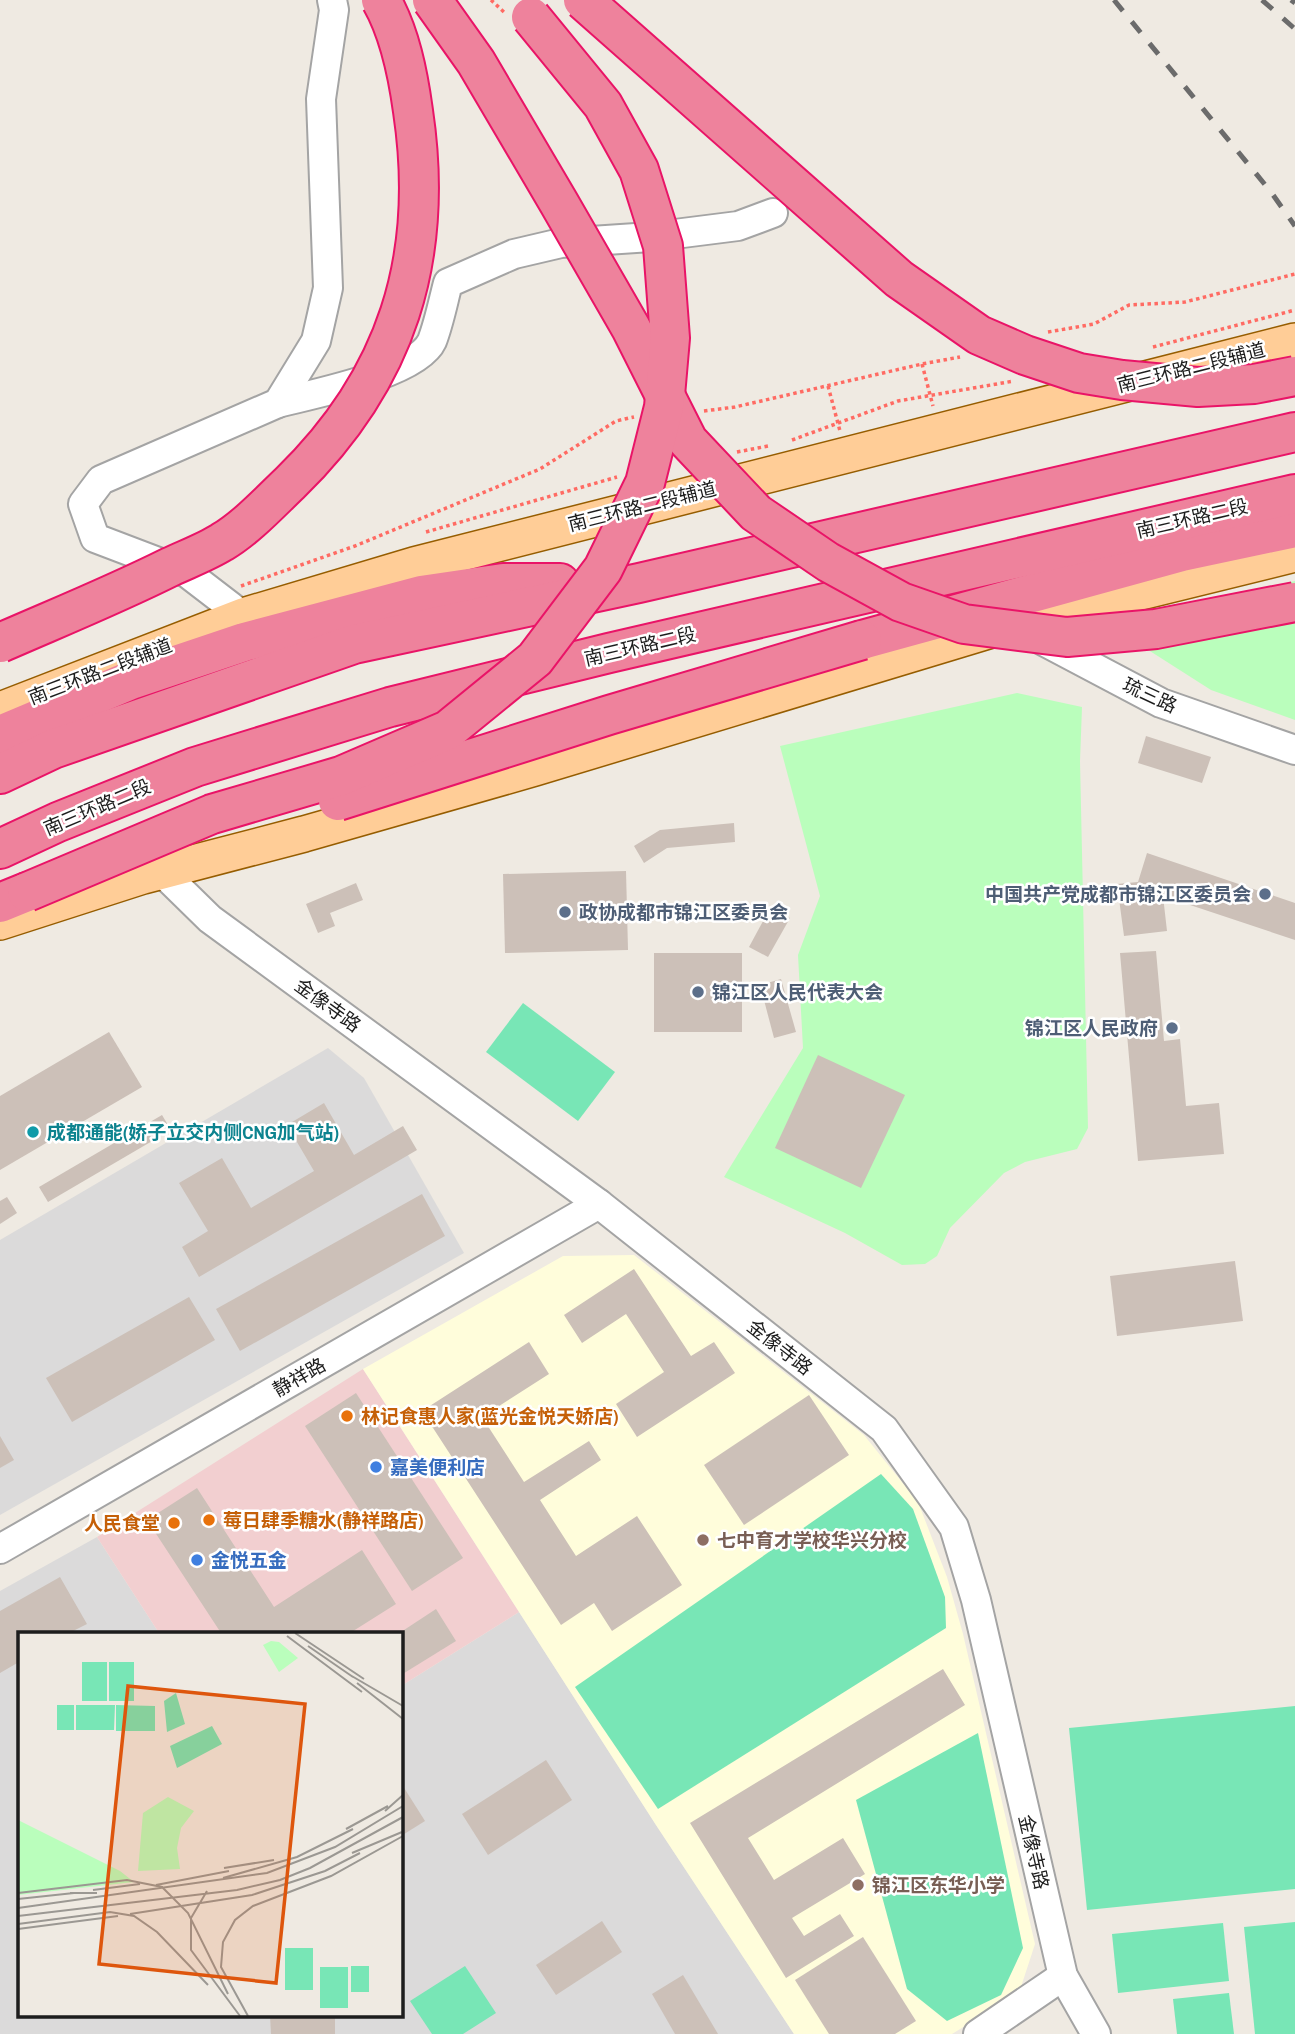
<svg xmlns="http://www.w3.org/2000/svg" width="1295" height="2034" viewBox="0 0 1295 2034" font-family="'Archivo Narrow','Noto Sans SC',sans-serif">
<rect width="100%" height="100%" fill="#efeae2"/>
<!-- residential -->
<g fill="#dbdada">
<polygon points="328,1048 364,1078 464,1253 0,1515 0,1240"/>
<polygon points="97,1537 159,1633 19,1633 19,2015 401,2015 401,1686 519,1612 656,1825 794,2034 0,2034 0,1591"/>
</g>
<!-- commercial -->
<polygon fill="#f2cfd0" points="363,1369 519,1612 401,1686 401,1633 159,1633 97,1537"/>
<!-- education -->
<polygon fill="#fffddb" points="634,1255 864,1435 918,1502 947,1577 963,1634 1035,1944 1019,1993 952,2034 794,2034 656,1825 363,1369 563,1256"/>
<!-- park -->
<g fill="#bafebc">
<polygon points="1295,581 1295,720 1211,690 1106,623"/>
<polygon points="1017,693 1082,707 1080,761 1088,1128 1077,1149 1025,1162 1004,1173 950,1228 937,1256 925,1264 902,1265 845,1233 724,1177 803,1048 798,955 820,896 780,746"/>
</g>
<!-- pitch -->
<g fill="#78e6b6">
<polygon points="523,1003 615,1072 578,1121 486,1052"/>
<polygon points="881,1474 913,1509 945,1597 946,1628 658,1809 575,1687"/>
<polygon points="1295,1706 1295,1889 1087,1910 1069,1728"/>
<polygon points="978,1733 1023,1948 1001,1995 947,2021 907,1989 856,1800"/>
<polygon points="1295,1922 1295,2034 1255,2034 1244,1927"/>
<polygon points="1223,1923 1229,1981 1118,1993 1112,1934"/>
<polygon points="465,1966 496,2013 463,2034 432,2034 410,2001"/>
<polygon points="1229,1993 1234,2034 1177,2034 1173,1999"/>
</g>
<!-- building -->
<g fill="#ccc0b8">
<polygon points="1146,736 1211,757 1202,783 1138,763"/>
<polygon points="734,823 735,842 667,848 644,863 634,846 660,830"/>
<polygon points="1147,853 1295,903 1295,940 1163,896 1167,931 1124,936 1117,884 1138,882"/>
<polygon points="626,871 628,950 505,953 503,874"/>
<polygon points="356,883 363,900 330,913 335,926 318,933 306,904"/>
<polygon points="770,908 790,918 768,957 749,947"/>
<polygon points="1156,951 1164,1041 1180,1039 1186,1106 1219,1103 1224,1154 1138,1161 1120,953"/>
<rect x="654" y="953" width="88" height="79"/>
<polygon points="781,979 796,1032 774,1038 760,985"/>
<polygon points="109,1032 142,1087 0,1170 0,1096"/>
<polygon points="818,1055 905,1095 861,1188 775,1148"/>
<polygon points="324,1103 354,1155 403,1126 417,1150 199,1277 182,1247 208,1231 179,1183 222,1158 251,1208 314,1171 287,1125"/>
<polygon points="162,1115 171,1130 48,1202 39,1187"/>
<polygon points="422,1194 445,1236 240,1351 216,1309"/>
<polygon points="7,1197 17,1213 0,1224 0,1201"/>
<polygon points="1235,1261 1243,1321 1117,1336 1110,1276"/>
<polygon points="634,1269 691,1356 714,1342 735,1373 637,1437 616,1404 664,1372 626,1314 582,1343 564,1315"/>
<polygon points="189,1297 215,1340 72,1422 46,1378"/>
<polygon points="529,1342 549,1374 482,1417 524,1482 589,1441 601,1460 540,1500 576,1556 637,1516 682,1585 612,1631 594,1603 561,1625 422,1411"/>
<polygon points="356,1393 463,1558 412,1591 305,1426"/>
<polygon points="809,1395 849,1455 744,1525 704,1465"/>
<polygon points="0,1436 14,1460 0,1468"/>
<polygon points="197,1488 274,1607 362,1550 396,1604 350,1633 221,1633 147,1520"/>
<polygon points="60,1577 87,1624 69,1633 19,1633 19,1662 0,1673 0,1611"/>
<polygon points="436,1609 456,1641 401,1675 401,1632"/>
<polygon points="943,1669 965,1705 748,1838 774,1880 843,1838 865,1874 792,1918 804,1936 840,1914 854,1936 786,1978 690,1823"/>
<polygon points="546,1760 572,1800 488,1855 462,1814"/>
<polygon points="401,1783 425,1821 401,1836"/>
<polygon points="602,1921 622,1952 556,1995 536,1965"/>
<polygon points="863,1937 916,2021 895,2034 829,2034 795,1980"/>
<polygon points="683,1975 718,2034 675,2034 652,1994"/>
<polygon points="270,2015 335,2015 335,2034 271,2034"/>
</g>
<g fill="none" stroke-linecap="round" stroke-linejoin="round">
<!-- minor casing -->
<g stroke="#a4a4a4" stroke-width="32">
<g id="minor">
<path d="M278,403c34,-9 139,-29 154,-62 7,-18 11,-39 16,-58l66,-29 47,-11 90,-6 87,-11 35,-13"/>
<polyline points="243,616 187,573 95,538 83,504 101,480 278,403 316,341 328,288 321,99 334,10 332,0"/>
<polyline points="1038,638 1161,703 1295,750"/>
<polyline points="161,871 210,919 599,1204 884,1429 954,1527 976,1600 1063,1976 1096,2034"/>
<polyline points="0,1549 599,1204"/>
<polyline points="978,2034 1063,1976"/>
</g>
</g>
<!-- major casing -->
<g stroke="#965d00" stroke-width="38">
<g id="major">
<polyline points="0,710 243,616 414,565 1295,341"/>
<polyline points="0,922 143,876 304,834 535,768 1011,624 1295,554"/>
</g>
</g>
<!-- highway casing -->
<g stroke="#e91467" stroke-width="42">
<g id="highway">
<polyline points="862,640 1182,552 1295,528"/>
<polyline points="0,735 131,680 244,642 421,595 503,583 560,583"/>
<polyline points="0,774 53,749 354,644 639,583 1295,432"/>
<polyline points="0,849 58,822 195,767 390,707 609,653 1295,494"/>
<polyline points="0,903 27,892"/>
</g>
</g>
<!-- path -->
<g stroke="#ff6b63" stroke-width="3.5" stroke-dasharray="3.5 3.5" stroke-linecap="butt">
<polyline points="491,0 505,13"/>
<polyline points="1048,332 1094,324 1129,305 1185,302 1295,274"/>
<polyline points="1153,347 1295,310"/>
<polyline points="922,364 933,406"/>
<polyline points="828,386 840,431"/>
<polyline points="704,411 735,407 922,364 960,357"/>
<polyline points="792,440 898,401 1014,381"/>
<polyline points="737,452 768,446"/>
<polyline points="426,532 617,477"/>
<polyline points="241,586 355,546 540,469 616,421 634,417"/>
</g>
<!-- minor -->
<use href="#minor" stroke="#fff" stroke-width="28"/>
<!-- major -->
<use href="#major" stroke="#ffcd97" stroke-width="35"/>
<!-- highway -->
<use href="#highway" stroke="#ee829c" stroke-width="38"/>
<!-- rail -->
<g stroke="#6b6b6b" stroke-width="5" stroke-dasharray="14 14" stroke-linecap="butt">
<polyline points="1114,0 1271,192 1295,226"/>
<polyline points="1262,0 1295,29"/>
<polyline points="1291,0 1295,3"/>
</g>
<!-- highway-bridge casing -->
<g stroke="#e91467" stroke-width="42" stroke-linecap="butt">
<g id="highway-bridge">
<polyline points="432,0 476,62 559,203 631,328 688,441 756,513 828,562 901,602 964,624 1067,637 1156,629 1295,602"/>
<polyline points="583,0 899,279 979,335 1025,355 1079,373 1122,380 1198,387 1254,384 1295,376"/>
<path d="M0,643c57,-25 114,-48 170,-76 17,-8 36,-15 52,-25 24,-14 48,-40 68,-59 107,-104 145,-225 123,-372 -5,-37 -13,-78 -32,-111"/>
<polyline points="338,801 609,715 862,640"/>
<polyline points="27,892 212,814 341,776 448,730 535,659 603,569 645,483 664,407 670,338 663,246 639,170 603,105 531,17"/>
</g>
</g>
<!-- highway-bridge -->
<use href="#highway-bridge" stroke="#ee829c" stroke-width="38"/>
</g>
<!-- markers -->
<g fill="#5c6f8a" stroke="#fff" stroke-width="2.5">
<circle cx="1265" cy="894" r="7"/>
<circle cx="565" cy="912" r="7"/>
<circle cx="698" cy="992" r="7"/>
<circle cx="1172" cy="1028" r="7"/>
</g>
<circle fill="#0f9aa8" stroke="#fff" stroke-width="2.5" cx="33" cy="1132" r="7"/>
<g fill="#e8710a" stroke="#fff" stroke-width="2.5">
<circle cx="347" cy="1416" r="7"/>
<circle cx="209" cy="1520" r="7"/>
<circle cx="174" cy="1523" r="7"/>
</g>
<g fill="#3f7fe0" stroke="#fff" stroke-width="2.5">
<circle cx="376" cy="1467" r="7"/>
<circle cx="197" cy="1560" r="7"/>
</g>
<g fill="#8d6e63" stroke="#fff" stroke-width="2.5">
<circle cx="703" cy="1540" r="7"/>
<circle cx="858" cy="1885" r="7"/>
</g>
<g text-anchor="middle" dominant-baseline="central" stroke-width="5" stroke-linejoin="round" paint-order="stroke">
<!-- street labels -->
<g font-size="19" fill="#1d1d1d" stroke="#fff">
<text transform="translate(1191 367) rotate(-14)">南三环路二段辅道</text>
<text transform="translate(642 506) rotate(-14)">南三环路二段辅道</text>
<text transform="translate(1192 518) rotate(-13)">南三环路二段</text>
<text transform="translate(640 646) rotate(-13)">南三环路二段</text>
<text transform="translate(100 671) rotate(-21)">南三环路二段辅道</text>
<text transform="translate(1150 695) rotate(25)">琉三路</text>
<text transform="translate(97 807) rotate(-23)">南三环路二段</text>
<text transform="translate(328 1005) rotate(36)">金像寺路</text>
<text transform="translate(780 1347) rotate(38)">金像寺路</text>
<text transform="translate(299 1377) rotate(-30)">静祥路</text>
<text transform="translate(1034 1852) rotate(77)">金像寺路</text>
</g>
<!-- service labels -->
<g font-size="19" font-weight="bold" fill="#4e5e75" stroke="#fff" text-anchor="end">
<text x="1251" y="894">中国共产党成都市锦江区委员会</text>
<text x="579" y="912" text-anchor="start">政协成都市锦江区委员会</text>
<text x="712" y="992" text-anchor="start">锦江区人民代表大会</text>
<text x="1158" y="1028">锦江区人民政府</text>
</g>
<!-- culture labels -->
<g font-size="19" font-weight="bold" fill="#0d838f" stroke="#fff" text-anchor="start">
<text x="47" y="1132">成都通能(娇子立交内侧CNG加气站)</text>
</g>
<!-- food labels -->
<g font-size="19" font-weight="bold" fill="#c56008" stroke="#fff" text-anchor="start">
<text x="361" y="1416">林记食惠人家(蓝光金悦天娇店)</text>
<text x="223" y="1520">莓日肆季糖水(静祥路店)</text>
<text x="160" y="1523" text-anchor="end">人民食堂</text>
</g>
<!-- shop labels -->
<g font-size="19" font-weight="bold" fill="#366cbe" stroke="#fff" text-anchor="start">
<text x="390" y="1467">嘉美便利店</text>
<text x="211" y="1560">金悦五金</text>
</g>
<!-- education labels -->
<g font-size="19" font-weight="bold" fill="#785e54" stroke="#fff" text-anchor="start">
<text x="717" y="1540">七中育才学校华兴分校</text>
<text x="872" y="1885">锦江区东华小学</text>
</g>
</g>
<!-- overview -->
<g transform="translate(18 1632)">
<rect width="385" height="385" fill="#efeae2"/>
<path d="M253,9l8,1 19,16 -19,14 -16,-27zM150,165l26,14 -13,17 -4,20 3,21 -42,2 5,-58zM0,188l102,51 14,11 -116,13z" fill="#bafebc"/>
<path d="M64,30h25v39h-25zM91,30h25v39h-25zM158,61l9,31 -18,8 -3,-31zM39,73h17v25h-17zM58,73h39l-1,25h-38zM98,73l39,1v25h-39zM194,94l10,18 -45,24 -7,-22zM267,316h28v42h-28zM333,334h18v26h-18zM302,335h28v41h-28z" fill="#78e6b6"/>
<path fill="none" stroke="#9b9893" stroke-width="2" d="M277,1l69,46M269,4l75,56M290,14l45,31M332,43l53,31M339,51l46,36M367,179l18,-16M328,197l42,-23M334,221l50,-21M206,236l50,-8M205,246l74,-21 56,-28M138,253l73,-14M75,258l47,-6M189,259l-16,27v32l49,66M0,261l109,-13 35,7 26,26 40,81M52,261h27M0,267l56,-6M0,276l249,-35 68,-26 68,-41M112,282l122,-19 73,-24 35,-18M0,284l219,-26 43,-10 30,-12 93,-51M0,292l92,-12 24,4 23,16 51,53M0,297l100,-13M230,384l-27,-49 2,-25 12,-22 18,-14 78,-30 72,-40"/>
<path fill="#de560d" fill-opacity="0.15" stroke="#de560d" stroke-width="3.5" d="M110,54l177,18 -29,279 -177,-19z"/>
<rect width="385" height="385" fill="none" stroke="#1d1d1d" stroke-width="3.5"/>
</g>
</svg>
